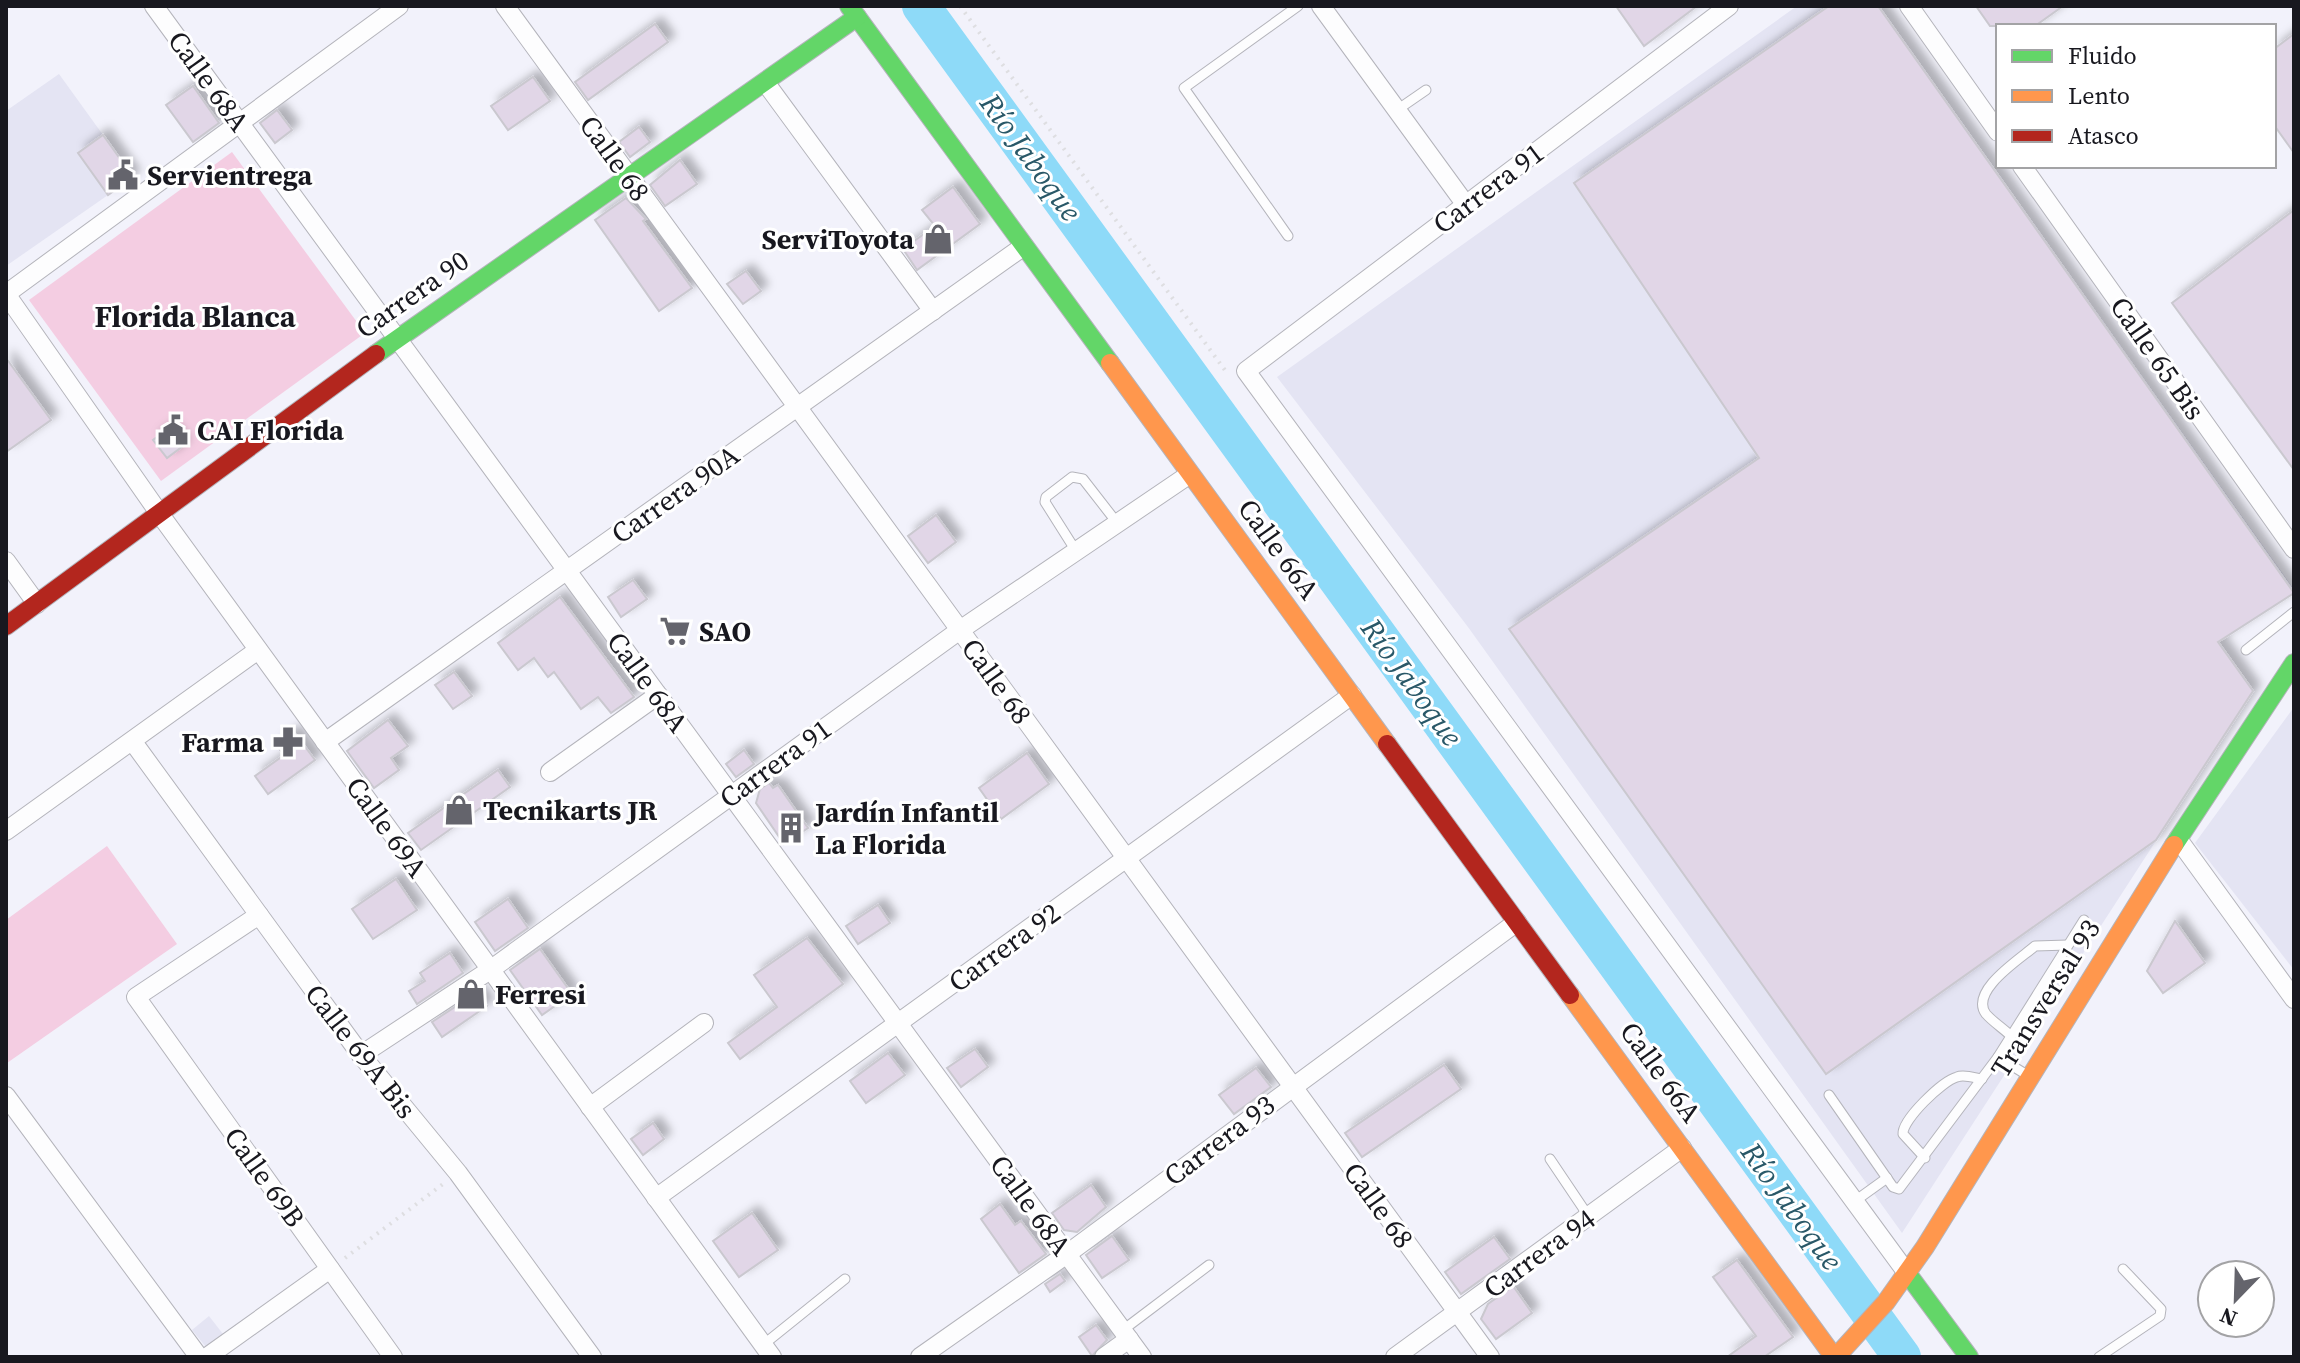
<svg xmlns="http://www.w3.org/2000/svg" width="2300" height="1363" viewBox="0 0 2300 1363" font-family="'Source Serif 4',serif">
<defs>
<filter id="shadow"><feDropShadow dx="7" dy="-7" stdDeviation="4" flood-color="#0004"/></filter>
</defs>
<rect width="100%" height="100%" fill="#f2f2fb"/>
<!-- built -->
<g fill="#e4e4f3">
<polygon points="1797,6 1878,6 2294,589 2294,593 2218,642 2253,691 1902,1233 1468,627 1277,377"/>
<polygon points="59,74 103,135 78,153 108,195 6,266 6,111"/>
<polygon points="2294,707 2294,970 2195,843"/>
<polygon points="209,1316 223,1334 206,1347 192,1330"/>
</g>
<!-- green -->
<g fill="#f4cde2">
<polygon points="232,152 365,333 161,481 29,300"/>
<polygon points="107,846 177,944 7,1063 6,920"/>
</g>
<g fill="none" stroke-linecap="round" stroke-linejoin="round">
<!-- river -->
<polyline stroke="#8edaf8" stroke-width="38" points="921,6 1902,1357"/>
</g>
<!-- building -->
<g fill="#e1d6e7" stroke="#cac8cf" stroke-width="2" filter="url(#shadow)">
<polygon points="1616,6 1697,6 1644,46"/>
<polygon points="1829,6 1878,6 2294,593 2218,642 2253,691 2156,840 1826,1074 1509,629 1759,458 1574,183"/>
<polygon points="1976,6 2063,6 2035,26 1990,26"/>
<polygon points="655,24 668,42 588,100 575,82"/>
<polygon points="2294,34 2294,153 2274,125 2274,49"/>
<polygon points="533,77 550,101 508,130 491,106"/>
<polygon points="193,86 219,123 193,142 166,105"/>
<polygon points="277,110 292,130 275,143 260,123"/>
<polygon points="639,127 650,142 630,157 619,142"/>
<polygon points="103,135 133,177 108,195 78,153"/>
<polygon points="680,160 697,184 665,206 650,185"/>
<polygon points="953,187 980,224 917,270 903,249 935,226 922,210"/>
<polygon points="626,198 646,219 643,221 692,288 659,311 595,220"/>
<polygon points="2294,210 2294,470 2172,303"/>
<polygon points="746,271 761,291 743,304 727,284"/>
<polygon points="6,358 51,420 6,452"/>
<polygon points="169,428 183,446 167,458 153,440"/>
<polygon points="936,515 956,542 928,563 908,536"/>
<polygon points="633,580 647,599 621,617 608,597"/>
<polygon points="560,597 634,697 611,713 598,697 581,709 554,672 548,677 534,658 518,670 498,643"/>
<polygon points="454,672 472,696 453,709 435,685"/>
<polygon points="388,720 408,746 391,758 399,770 374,788 347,751"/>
<polygon points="294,732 315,760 268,794 255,776 284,755 276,745"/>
<polygon points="744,750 754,764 736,777 726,764"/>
<polygon points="1027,753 1049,784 1001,819 979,788"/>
<polygon points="498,770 510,787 421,850 408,833"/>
<polygon points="769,783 773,788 778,785 808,828 784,844 756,803 760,789"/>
<polygon points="396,879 417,910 373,939 352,909"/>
<polygon points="508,899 528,928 495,951 475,922"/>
<polygon points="878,905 890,923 858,944 846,926"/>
<polygon points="2175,921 2205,963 2163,993 2147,971"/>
<polygon points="807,938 843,984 740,1059 728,1043 777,1007 754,975"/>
<polygon points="540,949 572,994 542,1015 510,970"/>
<polygon points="450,953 463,973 417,1004 409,991 425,981 420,973"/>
<polygon points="478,992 487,1006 442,1037 432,1022"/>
<polygon points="975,1049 988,1067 961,1087 947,1068"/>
<polygon points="888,1053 905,1075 866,1103 850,1081"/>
<polygon points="1444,1065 1461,1089 1362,1157 1345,1133"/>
<polygon points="1256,1068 1271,1087 1234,1114 1219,1095"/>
<polygon points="653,1123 664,1139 643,1155 631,1139"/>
<polygon points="1091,1185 1106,1207 1077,1232 1064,1230 1052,1213"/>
<polygon points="1000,1204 1015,1225 1021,1221 1046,1254 1019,1273 981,1219"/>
<polygon points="752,1213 778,1250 739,1277 713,1241"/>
<polygon points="1112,1236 1129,1260 1102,1278 1086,1255"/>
<polygon points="1494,1237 1510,1259 1461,1294 1445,1272"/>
<polygon points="1737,1260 1793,1337 1764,1357 1727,1357 1756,1336 1713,1277"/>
<polygon points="1060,1274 1065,1281 1050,1292 1045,1284"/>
<polygon points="1513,1286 1532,1313 1496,1339 1481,1319 1488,1304"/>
<polygon points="1096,1325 1107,1340 1092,1356 1079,1337"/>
</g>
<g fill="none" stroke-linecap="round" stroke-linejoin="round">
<!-- lane casing -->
<g stroke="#b4b4bb" stroke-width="11">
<g id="lane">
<polyline points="1397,110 1426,90"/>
<polyline points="1288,236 1184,88 1298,6"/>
<polyline points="1076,551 1045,502 1046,497 1072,477 1083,479 1118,524"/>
<polyline points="2246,650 2294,612"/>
<path d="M2011,1036c-7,-7 -18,-14 -25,-22 -17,-23 34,-55 49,-68l33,-1"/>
<polyline points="1998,1057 2084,920"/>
<polyline points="1829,1095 1893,1187 1899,1189 1998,1057 2027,1075"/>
<path d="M1925,1158l-22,-24c-1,-14 39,-53 54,-57 7,-3 18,1 25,2"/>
<polyline points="1550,1159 1589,1217"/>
<polyline points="1855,1201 1887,1178"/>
<polyline points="1123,1330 1209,1265"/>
<polyline points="763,1345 845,1279"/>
<polyline points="2099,1357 2160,1316 2161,1309 2123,1269"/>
</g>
</g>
<!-- street casing -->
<g stroke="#b4b4bb" stroke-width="20">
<g id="street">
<polyline points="154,6 1142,1357"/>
<polyline points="505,6 1490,1357"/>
<polyline points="1321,6 1466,205"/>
<polyline points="1729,6 1246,371 1907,1273"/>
<polyline points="1909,6 1998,132"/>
<polyline points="765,82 933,311"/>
<polyline points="2022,166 2294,549"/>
<polyline points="6,294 159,513 772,1357"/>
<polyline points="6,294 399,6"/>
<polyline points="6,561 37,604"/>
<polyline points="133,742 361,1055 458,1173 592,1357"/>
<polyline points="325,742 1024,246"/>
<polyline points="550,772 658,695"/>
<polyline points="6,831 258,650"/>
<polyline points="2178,839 2294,999"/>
<polyline points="259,915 136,997 393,1357"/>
<polyline points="361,1055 490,970 960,630 1190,474"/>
<polyline points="6,1096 199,1357"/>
<polyline points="590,1107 704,1023"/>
<polyline points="656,1198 1352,695"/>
<polyline points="207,1357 330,1269"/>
<polyline points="920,1357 1067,1254 1517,922"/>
<polyline points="1104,1357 1129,1339"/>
<polyline points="1395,1357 1682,1148"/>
</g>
</g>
<!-- fast casing -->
<g stroke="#b4b4bb" stroke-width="20">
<g id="fast">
<polyline points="849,6 1110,363"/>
<polyline points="376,354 857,17"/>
<polyline points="2174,845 2294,663"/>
<polyline points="1907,1273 1969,1357"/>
</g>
</g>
<!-- slow casing -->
<g stroke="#b4b4bb" stroke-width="20">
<g id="slow">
<polyline points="1110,363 1387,744"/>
<polyline points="1570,995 1834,1357"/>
<polyline points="1836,1357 1886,1302 1925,1247 2174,845"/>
</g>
</g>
<!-- jam casing -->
<g stroke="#b4b4bb" stroke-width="20">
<g id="jam">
<polyline points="6,626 376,354"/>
<polyline points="1387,744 1570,995"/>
</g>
</g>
<!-- path -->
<g stroke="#dedee1" stroke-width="4" stroke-dasharray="2 6" stroke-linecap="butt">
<polyline points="960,6 1227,373"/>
<polyline points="345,1258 443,1184"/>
</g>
<!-- lane -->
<use href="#lane" stroke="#fdfdfe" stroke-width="9"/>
<!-- street -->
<use href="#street" stroke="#fdfdfe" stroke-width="18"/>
<!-- fast -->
<use href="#fast" stroke="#63d668" stroke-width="18"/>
<!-- slow -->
<use href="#slow" stroke="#ff974d" stroke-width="18"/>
<!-- jam -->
<use href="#jam" stroke="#b3261e" stroke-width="18"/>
</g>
<!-- icons -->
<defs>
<g id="civic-bare" transform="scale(2.4)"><path d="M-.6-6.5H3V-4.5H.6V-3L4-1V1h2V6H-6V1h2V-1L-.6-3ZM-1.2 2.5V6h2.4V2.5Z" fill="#64646c" stroke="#fff" stroke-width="2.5" paint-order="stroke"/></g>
<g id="shop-bare" transform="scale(2.4)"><path d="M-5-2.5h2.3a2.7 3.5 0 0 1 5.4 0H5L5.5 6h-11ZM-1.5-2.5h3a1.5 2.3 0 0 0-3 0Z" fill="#64646c" stroke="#fff" stroke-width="2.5" paint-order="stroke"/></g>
<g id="supermarket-bare" transform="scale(2.4)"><path d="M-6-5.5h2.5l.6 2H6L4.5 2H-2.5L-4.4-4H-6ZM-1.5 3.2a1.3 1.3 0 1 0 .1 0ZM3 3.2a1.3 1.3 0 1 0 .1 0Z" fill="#64646c" stroke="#fff" stroke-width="2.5" paint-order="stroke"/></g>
<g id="pharmacy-bare" transform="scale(2.4)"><path d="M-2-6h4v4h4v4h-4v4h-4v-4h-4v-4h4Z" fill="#64646c" stroke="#fff" stroke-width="2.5" paint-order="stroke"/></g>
<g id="building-bare" transform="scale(2.4)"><path d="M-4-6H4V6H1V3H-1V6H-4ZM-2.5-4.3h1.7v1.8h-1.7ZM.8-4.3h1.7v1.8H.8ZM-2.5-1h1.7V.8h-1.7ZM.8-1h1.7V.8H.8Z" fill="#64646c" stroke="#fff" stroke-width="2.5" paint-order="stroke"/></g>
</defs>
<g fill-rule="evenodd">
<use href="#civic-bare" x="123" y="175"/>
<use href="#shop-bare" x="938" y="239"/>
<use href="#civic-bare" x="173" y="430"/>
<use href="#supermarket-bare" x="675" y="631"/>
<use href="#pharmacy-bare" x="288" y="742"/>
<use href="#shop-bare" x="459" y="810"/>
<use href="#building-bare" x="791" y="828"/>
<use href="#shop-bare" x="471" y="994"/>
</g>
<g text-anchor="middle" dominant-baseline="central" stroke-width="6" stroke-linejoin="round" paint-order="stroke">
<!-- street labels -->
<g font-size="28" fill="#18181f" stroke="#fff">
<text transform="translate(209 81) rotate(54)">Calle 68A</text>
<text transform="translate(615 158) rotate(54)">Calle 68</text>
<text transform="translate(1488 188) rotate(-37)">Carrera 91</text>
<text transform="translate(412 294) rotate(-35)">Carrera 90</text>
<text transform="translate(2158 358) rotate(55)">Calle 65 Bis</text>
<text transform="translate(675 494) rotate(-35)">Carrera 90A</text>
<text transform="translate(1279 549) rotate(54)">Calle 66A</text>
<text transform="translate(997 681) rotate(54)">Calle 68</text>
<text transform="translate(648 682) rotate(54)">Calle 68A</text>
<text transform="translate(775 763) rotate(-36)">Carrera 91</text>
<text transform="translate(387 827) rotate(54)">Calle 69A</text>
<text transform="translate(1004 947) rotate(-36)">Carrera 92</text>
<text transform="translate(2045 998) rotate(-58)">Transversal 93</text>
<text transform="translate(361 1051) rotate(52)">Calle 69A Bis</text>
<text transform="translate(1661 1072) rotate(54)">Calle 66A</text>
<text transform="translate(1219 1140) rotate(-37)">Carrera 93</text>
<text transform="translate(265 1177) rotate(54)">Calle 69B</text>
<text transform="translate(1031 1205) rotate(54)">Calle 68A</text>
<text transform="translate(1379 1205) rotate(54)">Calle 68</text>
<text transform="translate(1539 1253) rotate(-36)">Carrera 94</text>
</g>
<!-- poi labels -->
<g font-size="28" font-weight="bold" fill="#18181f" stroke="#fff" text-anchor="start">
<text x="147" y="175">Servientrega</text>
<text x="914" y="239" text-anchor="end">ServiToyota</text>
<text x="197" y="430">CAI Florida</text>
<text x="699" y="631">SAO</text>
<text x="264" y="742" text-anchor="end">Farma</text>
<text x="483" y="810">Tecnikarts JR</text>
<text x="815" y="812">Jardín Infantil<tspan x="815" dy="32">La Florida</tspan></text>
<text x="495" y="994">Ferresi</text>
</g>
<!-- water labels -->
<g font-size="30" font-style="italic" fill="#295868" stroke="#fff">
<text transform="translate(1031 157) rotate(54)">Río Jaboque</text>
<text transform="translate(1412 682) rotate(54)">Río Jaboque</text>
<text transform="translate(1792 1206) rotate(54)">Río Jaboque</text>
</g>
<!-- neighbourhood labels -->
<g font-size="30" font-weight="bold" fill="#18181f" stroke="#fff">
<text x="195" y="316">Florida Blanca</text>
</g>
</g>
<!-- border -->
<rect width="2300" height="1363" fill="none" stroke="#18181f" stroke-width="16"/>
<!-- legend -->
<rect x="1996" y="24" width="280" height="144" fill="#ffffff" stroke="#a3a3a5" stroke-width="2"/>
<rect x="2012" y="50" width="40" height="12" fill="#63d668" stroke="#a3a3a5" stroke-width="2"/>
<text x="2068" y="64" font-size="24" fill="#18181f">Fluido</text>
<rect x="2012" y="90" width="40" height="12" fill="#ff974d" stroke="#a3a3a5" stroke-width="2"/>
<text x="2068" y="104" font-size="24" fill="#18181f">Lento</text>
<rect x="2012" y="130" width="40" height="12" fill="#b3261e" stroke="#a3a3a5" stroke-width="2"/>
<text x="2068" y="144" font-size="24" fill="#18181f">Atasco</text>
<!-- north arrow -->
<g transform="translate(2236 1299) rotate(203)"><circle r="38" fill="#ffffff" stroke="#a3a3a5" stroke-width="2"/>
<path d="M0-6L14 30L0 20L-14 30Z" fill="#64646c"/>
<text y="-12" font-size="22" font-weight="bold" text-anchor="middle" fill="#18181f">N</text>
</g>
</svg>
